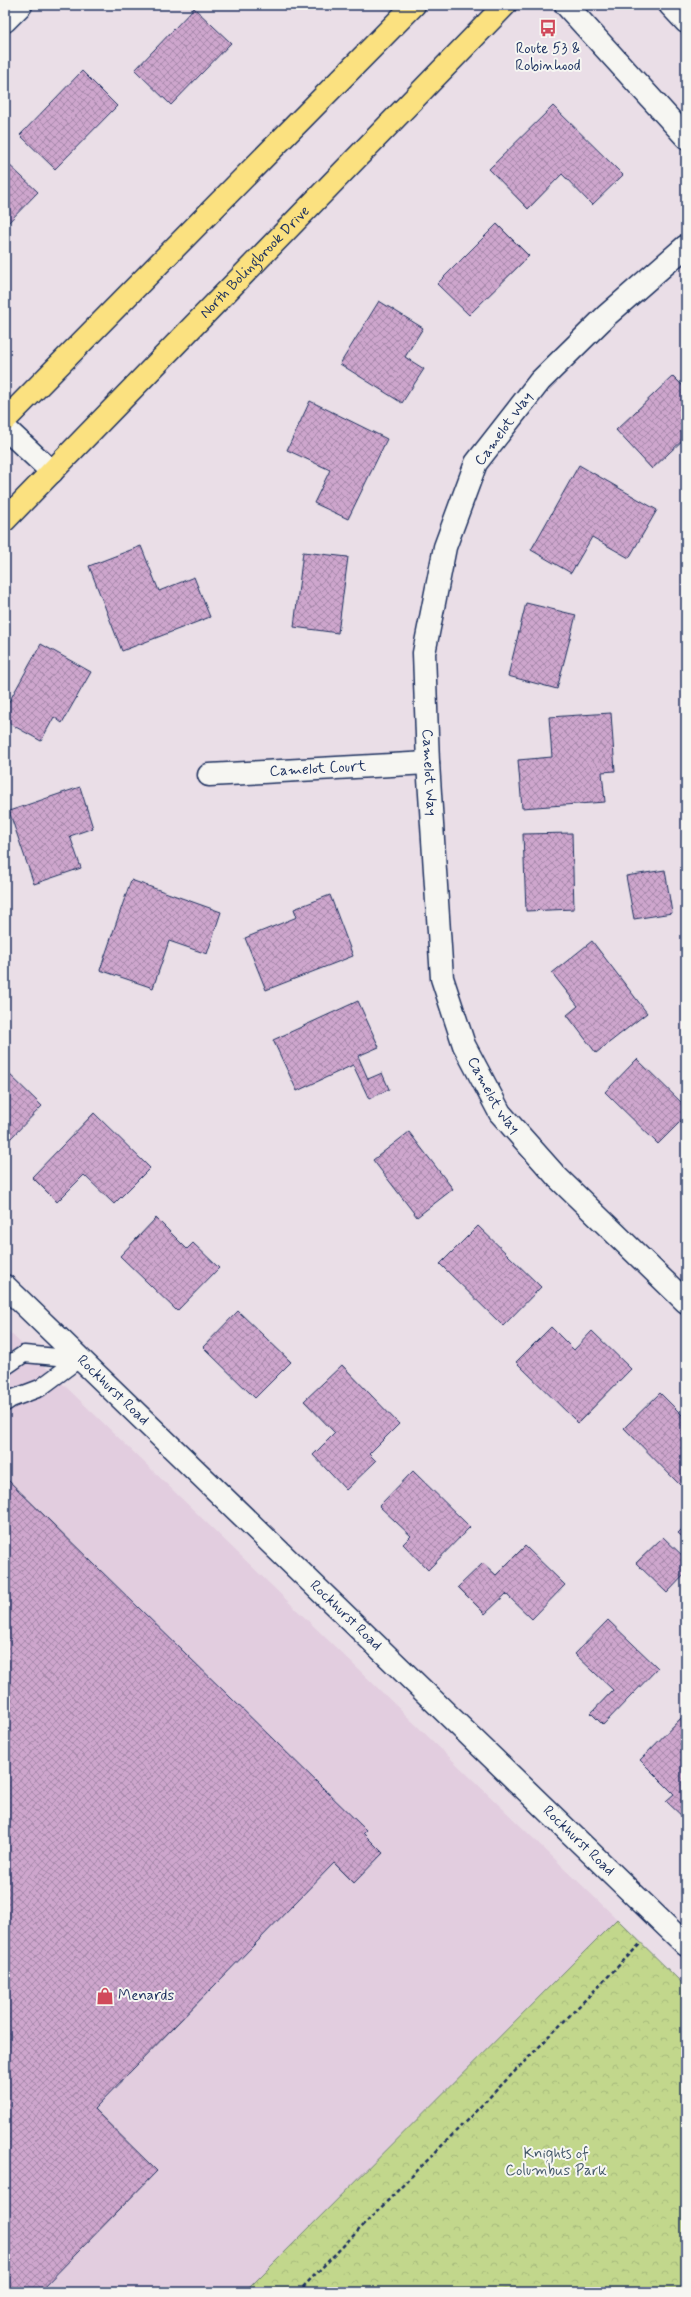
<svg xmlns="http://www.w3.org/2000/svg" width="691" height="2297" viewBox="0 0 691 2297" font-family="Mynerve,sans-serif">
<defs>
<pattern id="park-crowns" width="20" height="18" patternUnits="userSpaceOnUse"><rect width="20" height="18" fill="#c2d78c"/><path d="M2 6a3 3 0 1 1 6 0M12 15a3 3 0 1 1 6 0" fill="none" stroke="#a6b97b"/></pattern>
<pattern id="building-cross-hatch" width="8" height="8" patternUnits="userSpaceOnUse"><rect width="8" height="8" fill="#cea6cd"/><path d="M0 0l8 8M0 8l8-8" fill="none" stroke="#a688aa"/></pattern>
</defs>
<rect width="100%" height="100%" fill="#eadee7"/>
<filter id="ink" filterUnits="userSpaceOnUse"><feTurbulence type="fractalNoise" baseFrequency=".025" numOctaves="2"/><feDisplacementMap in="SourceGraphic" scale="8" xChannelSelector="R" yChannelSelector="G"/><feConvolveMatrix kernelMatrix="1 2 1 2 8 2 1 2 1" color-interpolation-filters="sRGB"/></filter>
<g filter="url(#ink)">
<!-- built -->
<polygon fill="#e2cddf" points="5,1328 617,1919 245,2292 5,2292"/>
<!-- park -->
<polygon fill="url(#park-crowns)" stroke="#6e8375" points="617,1919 686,1987 686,2292 245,2292"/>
<!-- building -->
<g fill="url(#building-cross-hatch)" stroke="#1b2f5e">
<polygon points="194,8 231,43 171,105 135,70"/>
<polygon points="82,71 117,106 55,169 20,135"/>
<polygon points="553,106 623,175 592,205 562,174 528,209 489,169"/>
<polygon points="5,161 38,192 5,226"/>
<polygon points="497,224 529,256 469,315 437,284"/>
<polygon points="379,301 423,328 405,357 424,369 402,403 340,364"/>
<polygon points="673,376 686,389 686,437 652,469 616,430"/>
<polygon points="310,401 387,439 348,519 314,503 330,470 287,450"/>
<polygon points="579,465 657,510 629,558 592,537 571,573 531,550"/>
<polygon points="141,546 159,591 194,577 210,617 122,651 89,566"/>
<polygon points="303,552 348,557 338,633 294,627"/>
<polygon points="526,603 576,615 557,689 508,676"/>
<polygon points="41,644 91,672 62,723 54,717 41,741 5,721 5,709"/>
<polygon points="611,713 615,771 602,772 605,802 522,808 518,760 552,757 549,717"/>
<polygon points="80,787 93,828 70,836 81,868 34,884 9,811"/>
<polygon points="572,833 574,909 526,911 523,834"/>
<polygon points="665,870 672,913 634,919 626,876"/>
<polygon points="131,880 221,912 207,954 169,941 153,988 100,970"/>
<polygon points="330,895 353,956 266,990 245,938 297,917 294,909"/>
<polygon points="592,941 647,1013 596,1053 567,1015 578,1006 552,973"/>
<polygon points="358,1001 379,1047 358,1056 368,1079 382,1073 389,1089 369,1099 353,1065 297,1091 273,1040"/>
<polygon points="637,1059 686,1107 686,1116 658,1144 605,1092"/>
<polygon points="5,1070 42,1106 9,1140 5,1137"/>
<polygon points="94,1113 150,1168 114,1204 84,1175 57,1202 32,1177"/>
<polygon points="409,1132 453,1189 417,1217 373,1160"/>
<polygon points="156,1218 187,1249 193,1243 219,1268 177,1311 120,1256"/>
<polygon points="478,1226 541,1287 503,1326 440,1264"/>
<polygon points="238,1311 291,1362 255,1398 203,1347"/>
<polygon points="551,1327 574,1350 592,1331 631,1369 578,1423 516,1362"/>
<polygon points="342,1365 399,1424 369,1454 376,1461 346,1490 313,1455 335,1433 304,1401"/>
<polygon points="660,1393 686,1419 686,1479 680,1485 624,1428"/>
<polygon points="413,1471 470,1527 428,1570 403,1544 411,1536 379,1506"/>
<polygon points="5,1477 366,1830 363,1833 383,1853 354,1883 334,1863 94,2109 157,2171 39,2292 5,2292"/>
<polygon points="686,1525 686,1540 678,1533"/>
<polygon points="663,1537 686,1559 686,1573 667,1593 636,1563"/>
<polygon points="525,1546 565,1585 532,1619 506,1594 485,1614 458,1587 483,1563 496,1575"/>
<polygon points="608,1620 658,1668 603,1725 591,1713 613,1690 575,1654"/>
<polygon points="686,1713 686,1820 666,1801 674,1794 640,1760"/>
</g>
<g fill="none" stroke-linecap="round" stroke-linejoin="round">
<!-- lane casing -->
<g stroke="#1b2f5e" stroke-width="19">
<g id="lane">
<polyline points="5,1367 24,1354 79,1359"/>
<polyline points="5,1403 11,1399 40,1388 79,1359"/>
</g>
</g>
<!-- street casing -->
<g stroke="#1b2f5e" stroke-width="25">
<g id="street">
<polyline points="566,5 686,137"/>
<polyline points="670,5 686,22"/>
<polyline points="5,21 21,5"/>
<path id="s1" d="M686,246l-80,70 -66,65 -64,82 -31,84 -21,106 4,110 14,215 22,67 36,68 57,64 129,125"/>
<polyline points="5,428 52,472"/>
<path id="s2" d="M209,775l219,-12"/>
</g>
</g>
<!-- secondary casing -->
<g stroke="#1b2f5e" stroke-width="25">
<g id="secondary">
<path id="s3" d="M5,1286l681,659"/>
</g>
</g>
<!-- primary casing -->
<g stroke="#1b2f5e" stroke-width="25">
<g id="primary">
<polyline points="5,420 414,5"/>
<path id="s4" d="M5,520l500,-515"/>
</g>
</g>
<!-- path -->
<polyline stroke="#1b2f5e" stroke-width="2.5" stroke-dasharray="4 3" stroke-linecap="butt" points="298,2292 641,1943"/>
<!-- lane -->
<use href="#lane" stroke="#f6f6f2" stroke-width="16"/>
<!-- street -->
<use href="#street" stroke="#f6f6f2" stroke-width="22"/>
<!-- secondary -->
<use href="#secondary" stroke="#f6f6f2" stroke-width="22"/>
<!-- primary -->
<use href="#primary" stroke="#fbe180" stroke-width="22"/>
</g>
</g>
<!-- icons -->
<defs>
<g id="bus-bare" transform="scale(1.38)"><path d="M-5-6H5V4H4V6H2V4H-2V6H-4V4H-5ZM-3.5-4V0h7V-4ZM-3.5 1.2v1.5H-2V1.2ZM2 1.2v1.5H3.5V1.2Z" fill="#d1495b" stroke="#f6f6f2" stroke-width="2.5" paint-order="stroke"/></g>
<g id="shop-bare" transform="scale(1.38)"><path d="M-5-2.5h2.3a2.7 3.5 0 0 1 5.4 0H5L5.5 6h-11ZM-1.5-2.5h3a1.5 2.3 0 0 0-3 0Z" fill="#d1495b" stroke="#f6f6f2" stroke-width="2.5" paint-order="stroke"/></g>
</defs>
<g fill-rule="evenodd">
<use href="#bus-bare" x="548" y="28"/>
<use href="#shop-bare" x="105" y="1996"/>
</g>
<g text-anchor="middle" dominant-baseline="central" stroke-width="4" stroke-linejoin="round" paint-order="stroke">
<!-- poi labels -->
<g font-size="15" fill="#1b2f5e" stroke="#f6f6f2">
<text x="548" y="49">Route 53 &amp;<tspan x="548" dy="17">Robinhood</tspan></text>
<text x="118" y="1996" text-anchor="start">Menards</text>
</g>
<!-- street labels -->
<g font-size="15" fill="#1b2f5e" stroke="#f6f6f2">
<text stroke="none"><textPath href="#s4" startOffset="359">North Bolingbrook Drive</textPath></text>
<text transform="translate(504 429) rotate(-54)">Camelot Way</text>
<text stroke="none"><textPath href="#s2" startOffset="109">Camelot Court</textPath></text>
<text stroke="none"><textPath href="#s1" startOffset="620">Camelot Way</textPath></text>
<text stroke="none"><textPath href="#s1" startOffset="955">Camelot Way</textPath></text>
<text stroke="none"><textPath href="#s3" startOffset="150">Rockhurst Road</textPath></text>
<text stroke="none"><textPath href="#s3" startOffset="474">Rockhurst Road</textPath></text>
<text stroke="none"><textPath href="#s3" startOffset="798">Rockhurst Road</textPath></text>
</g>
<!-- park labels -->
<g font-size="15" fill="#45596a" stroke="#f6f6f2">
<text x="556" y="2154">Knights of<tspan x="556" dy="17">Columbus Park</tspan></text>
</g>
</g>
<!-- margin -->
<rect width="691" height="2297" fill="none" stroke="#f6f6f2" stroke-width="20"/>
<rect x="10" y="10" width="671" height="2277" fill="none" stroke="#1b2f5e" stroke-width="1.5" filter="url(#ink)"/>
</svg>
